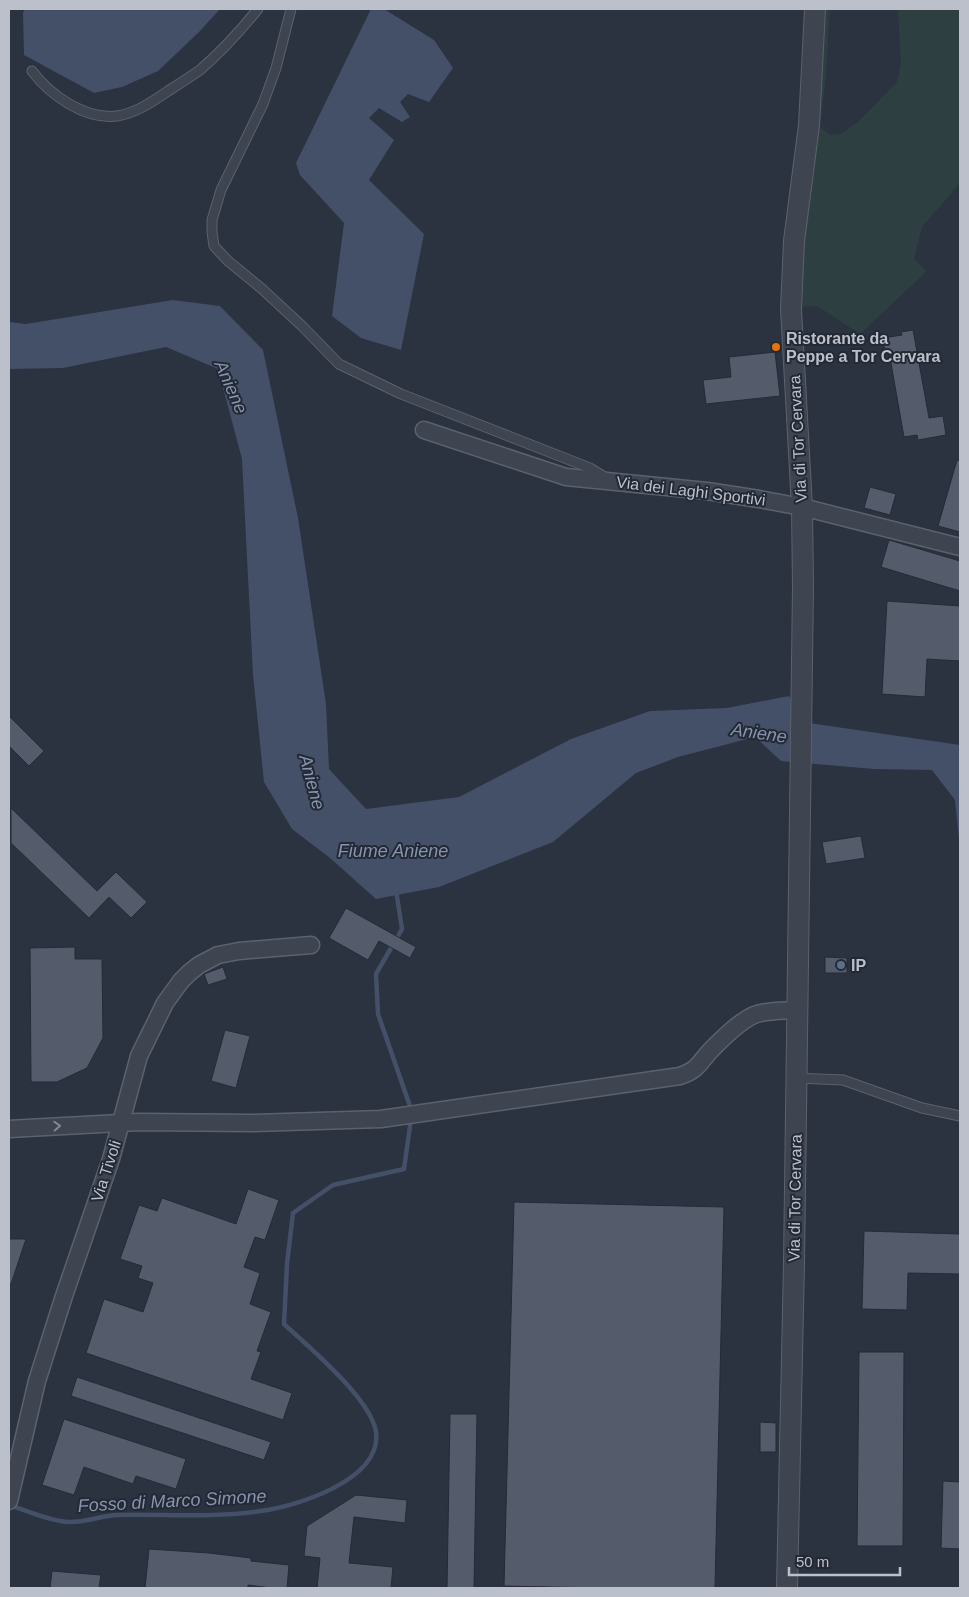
<svg xmlns="http://www.w3.org/2000/svg" width="969" height="1597" viewBox="0 0 969 1597" font-family="Arial,sans-serif">
<rect width="100%" height="100%" fill="#2b3240"/>
<!-- green -->
<polygon fill="#2e3f42" points="818,9 830,9 826,75 820,127 830,135 840,134 858,122 897,82 901,64 898,9 960,9 960,183 922,227 914,259 927,271 860,334 817,306 803,307 797,305"/>
<!-- water -->
<g fill="#445068">
<polygon points="25,9 220,9 199,32 158,71 122,87 94,93 24,55 23,13"/>
<polygon points="371,9 384,9 434,40 453,68 429,102 408,94 400,102 410,117 402,122 379,108 369,118 394,140 369,180 424,234 401,350 361,338 332,316 344,223 300,175 296,163"/>
<polygon points="173,300 220,306 263,350 298,518 326,704 329,769 366,809 459,797 571,739 650,711 727,708 789,696 809,723 960,745 960,848 955,800 932,770 874,769 781,761 755,737 678,757 636,773 553,842 439,887 376,899 330,858 292,829 264,782 253,675 242,459 218,369 166,347 63,368 9,369 9,322 26,324"/>
</g>
<g fill="none" stroke-linecap="round" stroke-linejoin="round">
<!-- stream -->
<path stroke="#445068" stroke-width="4.5" d="M10,1505c16,6 33,13 50,16 19,4 38,-5 57,-6 47,-1 97,3 144,-4 36,-5 121,-31 115,-79 -5,-33 -67,-85 -92,-108l3,-60 6,-51 40,-28 71,-16 8,-57 -34,-98 -2,-40 26,-45 -6,-39"/>
</g>
<!-- building -->
<g fill="#545b6a" stroke="#252b37">
<polygon points="913,330 929,418 943,416 946,435 918,440 917,435 904,437 889,352 885,353 883,338 902,335 901,332"/>
<polygon points="775,352 780,396 706,404 703,380 731,377 729,357"/>
<polygon points="957,460 960,461 960,532 938,526"/>
<polygon points="870,487 896,494 890,515 864,508"/>
<polygon points="889,540 960,561 960,591 881,567"/>
<polygon points="887,601 960,606 960,661 927,659 925,697 882,694"/>
<polygon points="9,716 44,751 29,766 9,746"/>
<polygon points="11,808 97,891 116,872 147,902 131,918 109,897 89,918 11,843"/>
<polygon points="861,836 865,858 826,864 822,842"/>
<polygon points="346,908 416,947 410,958 379,941 368,960 329,938"/>
<polygon points="75,947 75,959 102,959 103,1038 87,1068 57,1082 31,1082 30,948"/>
<polygon points="825,957 847,958 847,973 825,973"/>
<polygon points="223,967 227,979 208,985 204,974"/>
<polygon points="225,1030 250,1036 236,1088 211,1081"/>
<polygon points="248,1189 279,1200 265,1240 255,1237 244,1267 260,1273 250,1304 271,1312 257,1351 261,1352 251,1379 292,1393 283,1420 86,1353 104,1299 143,1312 153,1283 138,1278 142,1266 120,1259 139,1205 157,1211 162,1198 236,1224"/>
<polygon points="514,1202 724,1207 715,1588 598,1588 504,1586"/>
<polygon points="864,1231 960,1234 960,1274 908,1273 907,1310 862,1309"/>
<polygon points="9,1239 26,1239 11,1284 9,1284"/>
<polygon points="859,1352 904,1352 903,1546 857,1546"/>
<polygon points="77,1377 271,1442 264,1460 71,1396"/>
<polygon points="450,1414 477,1414 474,1588 447,1588"/>
<polygon points="64,1419 186,1459 176,1489 136,1476 133,1484 84,1467 74,1495 42,1485"/>
<polygon points="760,1422 776,1423 776,1452 760,1452"/>
<polygon points="943,1481 960,1482 960,1549 941,1548"/>
<polygon points="356,1495 407,1500 405,1523 354,1517 349,1563 393,1567 391,1588 317,1588 320,1558 304,1556 307,1526"/>
<polygon points="149,1549 209,1553 251,1558 251,1561 289,1565 287,1588 271,1588 248,1585 248,1588 145,1588"/>
<polygon points="52,1571 101,1575 99,1588 50,1588"/>
</g>
<g fill="none" stroke-linecap="round" stroke-linejoin="round">
<!-- service casing -->
<g stroke="#5c626d" stroke-width="11">
<g id="service">
<polyline points="291,9 276,68 263,104 221,190 212,220 212,232 214,246 228,261 261,288 302,326 339,364 401,394 590,468 606,478"/>
<path d="M32,71c18,24 53,49 85,45 19,-3 35,-14 51,-25 11,-7 22,-14 32,-21 21,-18 41,-40 58,-61"/>
<polyline points="796,1078 843,1080 922,1108 960,1116"/>
</g>
</g>
<!-- minor casing -->
<g stroke="#5c626d" stroke-width="19">
<g id="minor">
<polyline points="424,430 566,477 707,491 759,499 802,507 960,547"/>
<path d="M9,1129l129,-7 116,1 127,-4 299,-43c20,-7 19,-14 32,-27 12,-12 27,-27 42,-34 13,-5 29,-4 43,-5"/>
<polyline points="9,1501 37,1381 64,1296 111,1159 139,1056 165,1003 181,981 189,973 199,965 218,955 239,951 311,945"/>
</g>
</g>
<!-- tertiary casing -->
<g stroke="#5c626d" stroke-width="22">
<polyline id="tertiary" points="787,1588 794,1263 803,587 802,507 791,309 794,241 809,125 815,9"/>
</g>
<!-- service -->
<use href="#service" stroke="#3e4450" stroke-width="9"/>
<!-- minor -->
<use href="#minor" stroke="#3e4450" stroke-width="16"/>
<!-- tertiary -->
<use href="#tertiary" stroke="#3e4450" stroke-width="20"/>
</g>
<!-- one-way arrows -->
<defs><path id="oneway-chevron" d="M-2-3.5L2.5 0L-2 3.5" fill="none" stroke-width="1.6" stroke-linecap="round" stroke-linejoin="round" transform="scale(1.25)"/></defs>
<use stroke="#838893" href="#oneway-chevron" transform="translate(57 1126) rotate(-3)"/>
<!-- markers -->
<circle fill="#e8710a" stroke="#232935" stroke-width="2" cx="776" cy="347" r="5"/>
<circle fill="#5c6f8a" stroke="#232935" stroke-width="2" cx="841" cy="965" r="5"/>
<g text-anchor="middle" dominant-baseline="central" stroke-width="4" stroke-linejoin="round" paint-order="stroke">
<!-- poi labels -->
<g font-size="16" font-weight="bold" fill="#bbc0ca" stroke="#232935" text-anchor="start">
<text x="786" y="338">Ristorante da<tspan x="786" dy="18">Peppe a Tor Cervara</tspan></text>
<text x="851" y="965">IP</text>
</g>
<!-- street labels -->
<g font-size="16" fill="#bbc0ca" stroke="#232935">
<text transform="translate(798 439) rotate(-93)">Via di Tor Cervara</text>
<text transform="translate(691 491) rotate(7)">Via dei Laghi Sportivi</text>
<text transform="translate(106 1171) rotate(-72)">Via Tivoli</text>
<text transform="translate(795 1198) rotate(-89)">Via di Tor Cervara</text>
</g>
<!-- water labels -->
<g font-size="18" font-style="italic" fill="#8694ad" stroke="#232935">
<text transform="translate(231 387) rotate(66)">Aniene</text>
<text transform="translate(759 733) rotate(8)">Aniene</text>
<text transform="translate(312 782) rotate(75)">Aniene</text>
<text x="393" y="851">Fiume Aniene</text>
<text transform="translate(172 1501) rotate(-3)">Fosso di Marco Simone</text>
</g>
</g>
<!-- border -->
<rect width="969" height="1597" fill="none" stroke="#bbc0ca" stroke-width="20"/>
<!-- scale -->
<path d="M789 1567v8h111v-8" fill="none" stroke="#bbc0ca" stroke-width="2.5"/>
<text x="796" y="1567" font-size="15" fill="#bbc0ca" stroke="#232935" stroke-width="4" paint-order="stroke">50 m</text>
</svg>
